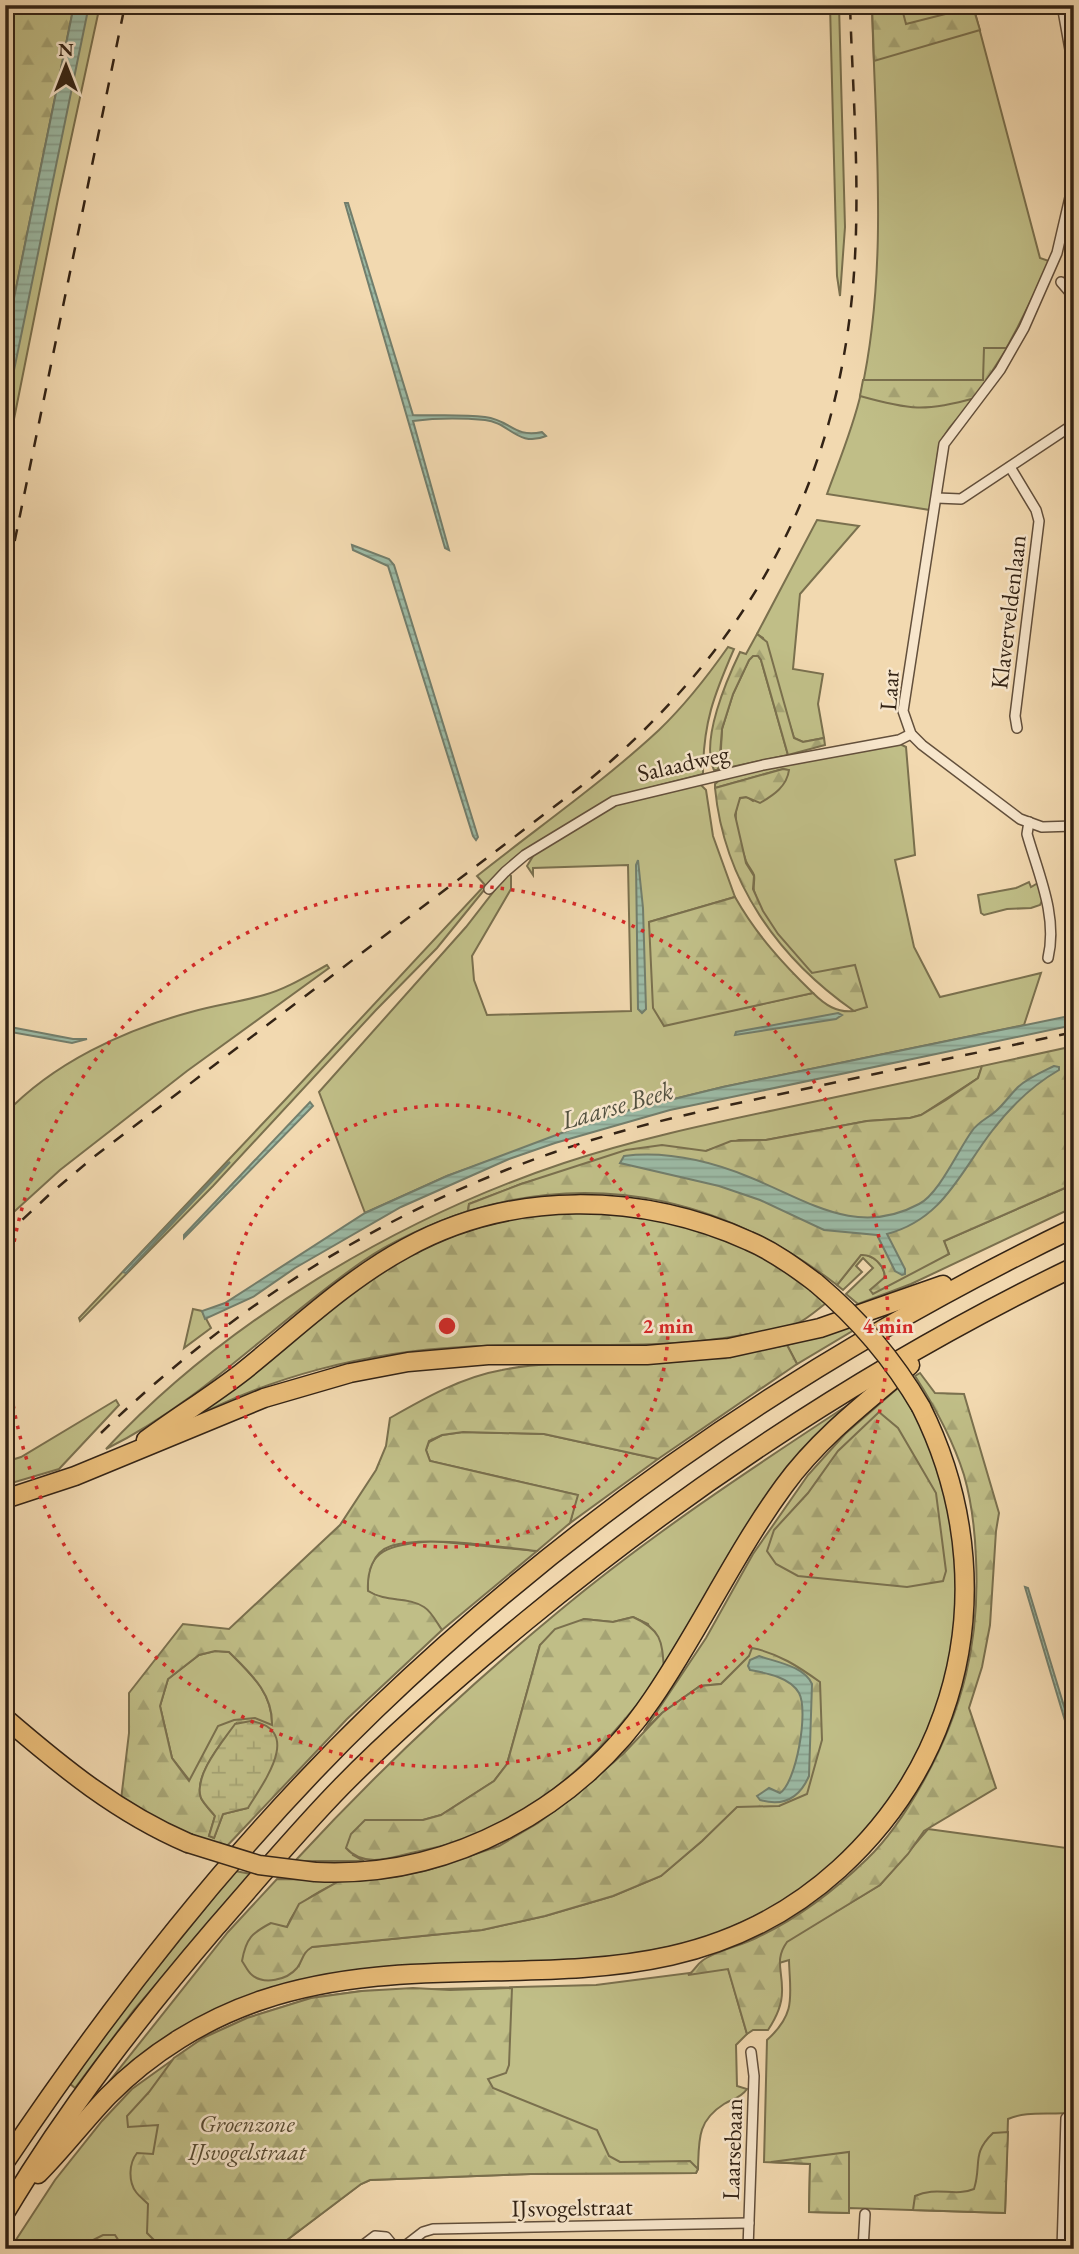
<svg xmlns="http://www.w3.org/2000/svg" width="1079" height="2254" viewBox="0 0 1079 2254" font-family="'EB Garamond',serif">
<defs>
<pattern id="forest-firs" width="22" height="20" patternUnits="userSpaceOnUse" patternTransform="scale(1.75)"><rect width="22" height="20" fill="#c0be87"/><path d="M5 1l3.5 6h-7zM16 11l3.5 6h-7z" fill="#a5a374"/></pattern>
<pattern id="wetland-marsh" width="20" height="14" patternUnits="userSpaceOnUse" patternTransform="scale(1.75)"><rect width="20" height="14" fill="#c0be87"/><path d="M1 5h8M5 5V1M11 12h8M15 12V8" fill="none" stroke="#a5a374"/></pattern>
<pattern id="water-rules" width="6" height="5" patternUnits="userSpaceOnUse" patternTransform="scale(1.75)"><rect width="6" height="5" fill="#9cbba6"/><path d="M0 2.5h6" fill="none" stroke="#87a08e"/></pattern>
</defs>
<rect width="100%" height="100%" fill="#f2d9b0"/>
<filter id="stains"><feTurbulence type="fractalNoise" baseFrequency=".00286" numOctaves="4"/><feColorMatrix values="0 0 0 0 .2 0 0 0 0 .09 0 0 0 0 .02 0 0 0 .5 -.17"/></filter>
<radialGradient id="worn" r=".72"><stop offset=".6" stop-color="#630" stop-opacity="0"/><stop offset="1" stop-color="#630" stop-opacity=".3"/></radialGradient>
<!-- green -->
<g fill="#c0be87" stroke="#7a704e" stroke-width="2">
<polygon points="5,5 100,5 58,199 5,464"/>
<polygon points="830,5 839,5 845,227 840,296 837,276"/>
<path d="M872,5h101l67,253 9,3c-20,47 -43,91 -71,134 -13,18 -31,30 -39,51l-9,64 -103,-16c12,-33 26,-66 34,-101 28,-126 14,-260 11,-388z"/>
<polygon points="817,520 859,526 800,594 793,669 823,674 818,704 824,738 803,742 794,738 763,638 757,634"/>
<path d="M728,647l6,2c-20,46 -31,74 -31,125l-92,24 -118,81 -56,69 -61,62 -163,176 -133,135 -1,-3 206,-218 200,-215 -8,-9c60,-48 125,-93 182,-146 26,-25 48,-53 69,-83z"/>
<polygon points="753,656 758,656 761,660 788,755 717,770 720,767 722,729 733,694 749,660"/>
<path d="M900,744l6,3 9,108 -20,5 19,87 26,50 101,-24 -17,52 -301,62 -90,22 -186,67 -82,37 -46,-121 147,-165 42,-54 3,3v13l-39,67 2,24 13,35 144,-4 -3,-146 -95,3v7l-6,-9 8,-13 84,-51 80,-19 7,7 7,46 22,61 -86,25 15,103 149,-32c12,12 24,20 41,18 -34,-30 -87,-74 -100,-120 -1,-5 1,-11 0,-16 -2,-5 -6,-9 -8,-14 -6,-18 -16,-45 -6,-63l7,-1 6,4 35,-31 -5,-1 -68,19v-4l6,-5 63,-15z"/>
<polygon points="1029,882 1031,887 1038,883 1043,899 1040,905 1031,908 1007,909 984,915 981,913 978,895 1016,888"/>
<path d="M327,965l2,3 -142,103 -127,99 -55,50v-106c48,-51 119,-84 186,-102 24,-7 49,-10 73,-17 22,-6 43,-19 63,-30z"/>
<path d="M982,1066l-4,12 -57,37 -11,3 -43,3 -101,19h-27l-33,11h-10l-116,16 -59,17 -52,20 -1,7c-37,13 -73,28 -105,50 -88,61 -160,140 -257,188 119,-128 293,-231 458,-286 69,-23 140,-38 211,-53 69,-15 138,-29 207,-44z"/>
<path d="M1074,1184v23l-163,77 -53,20 -12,-10 27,-26 -10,-10 -7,8 6,6 -19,18 -6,-5 24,-30c12,-1 23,10 24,22l-4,5 68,-28 -5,-13z"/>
<polygon points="193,1309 202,1311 211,1328 184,1348"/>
<polygon points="850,1326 854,1330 797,1364 787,1345"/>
<path d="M899,1387l33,57 17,57 9,93 -2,30 -16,84 -24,51 -22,38 -28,36 -35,33 -45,36 -80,37 -90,19 -339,30 -171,102 -2,-2 124,-156 49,-53 64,1c-26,15 -42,18 -54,47l12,38 4,-13 9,-5 170,-17 63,-14 68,-20 48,-20 41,-35 35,-35h42l-30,-150 -28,28 -21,2 -38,27 -18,18 62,-93 47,-84 55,-79 37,-41z"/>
<polygon points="116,1400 119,1405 59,1469 5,1485 5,1462 21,1457"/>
<path d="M848,1405l-33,35 -151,230 -16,-46 -15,-7 -20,5 -29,-3 -44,26 -33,119 -13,17 -53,34 -18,5 -58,1 -12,34 11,6h-69c82,-89 170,-172 263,-249 91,-76 191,-142 290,-207z"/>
<polygon points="463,1432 544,1434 658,1459 570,1523 577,1495 430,1461 426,1450 429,1442 442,1435"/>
<path d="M433,1541l104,10 -95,79c-8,-11 -16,-22 -29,-27 -17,-6 -27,0 -45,-12 -4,-46 30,-46 65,-50z"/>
<path d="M215,1651l14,1c22,22 44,41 43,74h-53l-29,55 -18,-23 -12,-52 8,-27 31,-24z"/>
<path d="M928,1829l146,20v263c-22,4 -46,-2 -66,7l-3,94 -156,-5v5l-40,-1 1,-48 -46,-2 3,-122c30,-27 23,-44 22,-80l-10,3 1,-11 7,-11 93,-56z"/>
<polygon points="235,1871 251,1874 134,2010 75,2088 69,2083 127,2005"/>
<path d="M728,1968l19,66 -11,11 1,41 10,3c-6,9 -15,10 -23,15 -27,17 -25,36 -26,65l-2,4 -165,1 -161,6 -9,4 -86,65h-265l45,-69 47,-59 30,-32 71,-51 44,-20 64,-20 51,-7 234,-6z"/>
</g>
<!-- forest -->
<g fill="url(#forest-firs)" stroke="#7a704e" stroke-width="2" fill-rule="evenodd">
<polygon points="5,5 74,5 5,342"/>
<polygon points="872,5 901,5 906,24 973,7 980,30 874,61"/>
<path d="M984,348h23l-32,50c-50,14 -65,12 -115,-2l3,-16h120z"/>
<path d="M757,634l10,8 27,96 9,4 21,-4 1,7 -37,10 -27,-95 -3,-4h-5l-4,4 -16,34 -11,35 -3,38 -2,3h-3c-14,-29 13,-91 26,-118l6,2z"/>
<path d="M783,769l6,1c-2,16 -15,25 -29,33l-14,-6 -6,1 -5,17 11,48 8,13 -1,13 10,22 15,23 34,39 43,-8 12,42 -13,4c-76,-53 -130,-129 -139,-223z"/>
<path d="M735,897c21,37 47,66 78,96l-149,33 -11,-18 -4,-86z"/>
<path d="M1074,1046v138l-130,57 5,13 -76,40 -3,-4 15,-13c-1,-12 -12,-23 -24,-22l-24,30c-109,-84 -235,-115 -369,-74l1,-7 52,-20 105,-34 36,-5 44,6 25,-10 35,-1 101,-19 43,-3 11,-3 25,-15 32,-22 4,-12z"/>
<path d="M565,1212c71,1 143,11 205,49 14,8 27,18 41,27l-1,2 16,13c-9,7 -20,17 -30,21 -16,7 -36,8 -53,11 -93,17 -187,6 -281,12 -94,5 -193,29 -276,75 38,-30 76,-59 114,-89 22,-17 44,-35 67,-52 57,-41 128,-64 198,-69z"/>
<path d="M787,1345l10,19 -139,95 -114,-25 -81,-2 -21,3 -13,6 -3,9 4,11 148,34 -8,28 -33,28c-38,-4 -111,-16 -146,-5 -19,6 -24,28 -23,45 19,12 39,5 56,16 8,5 13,16 18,23l-95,89 -121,128c-37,-12 -71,-27 -105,-47l8,-67v-40l54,-69 46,5 111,-104 36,-55 10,-24 4,-28c35,-20 72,-41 112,-48 55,-11 114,-4 170,-8 39,-3 77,-10 115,-17zM215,1651l14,1c22,22 44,41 43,73l-17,-7 -21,2 -16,6 -29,55 -17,-23 -12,-52 8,-27 31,-24zM236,1724l12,84 -25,6 -9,24 -5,-2 6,-20c-4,-5 -11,-12 -14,-18 -8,-22 22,-57 35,-74z"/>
<path d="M920,1373l15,20 29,1 35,119 -3,18 -6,94 -8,42 -13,41 27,80 -72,43 -16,23 -28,31 -93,57c-13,18 -4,29 -5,50 0,14 -6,26 -14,38h-15l-6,4 -19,-65 -40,6c7,-4 8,-10 14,-14 10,-9 41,-16 54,-23 41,-19 79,-48 111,-79 23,-22 41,-50 56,-77 40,-72 57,-141 53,-223 -1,-28 -4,-56 -12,-84 -11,-35 -29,-68 -49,-99z"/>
<polygon points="879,1412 898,1428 936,1493 946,1571 943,1581 907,1587 798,1576 776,1564 767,1551 774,1530 808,1493 838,1451"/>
<path d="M633,1617c29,13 29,24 31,53 -51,68 -106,130 -186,165 -21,9 -45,13 -67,18 -23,6 -48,14 -65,-5l5,-14 14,-14h58l18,-5 53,-34 13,-17 33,-119 15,-16 29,-10 29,3z"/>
<path d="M752,1648c26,5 47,19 68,34l2,58 -15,54 -28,12 -42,1 -35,34 -41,35 -48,20 -68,20 -63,14 -170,17c-11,7 -8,12 -15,21 -10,12 -33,17 -45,7 -4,-3 -7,-10 -10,-14 4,-23 10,-28 29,-38l16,4 12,-23 42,-24 53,-3 34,-7 71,-24 39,-23 38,-28 47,-41 39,-41 38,-27 21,-2 28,-28z"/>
<path d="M413,1988l37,2 62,-2 -3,77 -3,8 -18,6 5,9 104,42 12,26 11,6 70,-1 8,8 -2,4 -165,1 -161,6 -9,4 -86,65h-96l-12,-8h-12l-8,-8 1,-29c-4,-4 -9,-8 -12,-12 -8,-11 -7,-29 1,-39l16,1 5,-29 -30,2 -1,-11 22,-24 25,-34 29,-20 44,-20 64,-20 51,-7z"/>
<path d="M1008,2132l-3,81 -92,-3 2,-14c21,-10 40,1 59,-7 8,-25 -3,-35 19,-56z"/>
<polygon points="849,2152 849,2213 809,2212 810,2164 771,2162"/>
<polygon points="103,2235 115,2235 124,2249 86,2249 91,2241"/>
</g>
<!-- wetland -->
<path fill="url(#wetland-marsh)" stroke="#7a704e" stroke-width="2" d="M251,1721c53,9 12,62 -3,87l-25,6 -9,24 -5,-2 6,-20c-4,-5 -11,-12 -14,-18 -8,-22 22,-57 34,-74z"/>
<!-- water -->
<g fill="url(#water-rules)" stroke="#727e6c" stroke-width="2">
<polygon points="74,5 89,5 5,414 5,342"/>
<path d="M345,203h3l65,212c24,1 48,-1 72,2 26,3 28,21 57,15l4,4c-28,12 -37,-14 -61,-16 -23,-2 -49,-2 -72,1l36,129 -4,-2z"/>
<polygon points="352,545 389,559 394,565 478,837 476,840 473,836 388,566 353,550"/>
<polygon points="638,860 643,908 646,1009 642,1013 638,1009 636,865"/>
<polygon points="838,1013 842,1015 836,1019 735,1035 736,1032"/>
<polygon points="1074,1015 1074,1025 670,1110 555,1143 509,1159 401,1207 295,1268 253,1297 205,1319 202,1311 225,1303 365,1213 447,1176 588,1123 633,1109 723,1087"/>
<polygon points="5,1026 73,1039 87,1039 72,1043 5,1031"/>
<path d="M1054,1066l5,1v3c-28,16 -48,36 -67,61 -33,43 -49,88 -105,103l18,35v5l-3,1 -7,-4 -18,-36 -53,-5 -64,-30 -41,-14 -99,-23 4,-7c41,-5 86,5 125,21 58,23 107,61 170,27 20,-10 39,-54 53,-73 6,-9 16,-13 24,-20 8,-7 14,-16 22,-24 10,-9 24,-15 36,-21z"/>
<polygon points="310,1102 313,1106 184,1238 184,1235"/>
<polygon points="230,1162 126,1273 123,1272 228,1163"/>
<polygon points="1025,1587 1028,1588 1074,1739 1069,1734"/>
<path d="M759,1656c17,6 45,10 53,28l-3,92c-9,21 -25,31 -49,24l-3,-4 12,-8 11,5c16,-10 29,-82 19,-100 -9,-16 -33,-20 -49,-23l-2,-4 2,-6z"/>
</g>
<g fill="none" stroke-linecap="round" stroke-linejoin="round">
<!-- street casing -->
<g stroke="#63503c" stroke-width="12">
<g id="street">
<polyline points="1062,5 1074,72"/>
<polyline points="1074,180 1057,253 1024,328 1000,370 944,444 903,711 911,734 922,745 1020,819 1042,827 1074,826"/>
<polyline points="1061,282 1074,297"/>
<polyline points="1010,467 1036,510 1039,521 1015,716 1017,728"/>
<polyline points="937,498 961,499 1074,424"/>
<path d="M1029,822l-2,12c11,39 31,82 21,124"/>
<polyline points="489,889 505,872 525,855 614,801 763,765 899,740 911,734"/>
<polyline points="358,2249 375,2236 386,2237 396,2249"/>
<polyline points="401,2249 423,2232 433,2229 749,2223"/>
<polyline points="748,2249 754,2076 751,2052"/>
<polyline points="863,2249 865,2214"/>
<polyline points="1062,2249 1066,2118"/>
</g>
</g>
<!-- highway casing -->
<g stroke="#332315" stroke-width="21">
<g id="highway">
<path d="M146,1440c31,-23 64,-43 95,-67 54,-43 104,-92 165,-125 105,-58 234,-56 343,-7 24,10 46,26 67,42"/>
<polyline points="5,1499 75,1476 264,1398 350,1373 408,1362 488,1355 647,1355 729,1348 820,1328 943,1285"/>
<path d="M5,1718c57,49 113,95 183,125"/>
<path d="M315,1872c134,7 264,-63 338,-174 47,-69 82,-145 131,-212 34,-47 82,-84 126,-121"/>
<path d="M5,2162c108,-161 230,-317 370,-452 206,-198 442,-358 699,-482"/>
<path d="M38,2174c25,-25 46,-53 70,-78 42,-43 97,-77 154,-96 197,-66 402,28 577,-131 47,-43 83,-95 104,-155 36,-101 26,-211 -22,-307"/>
<path d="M5,2213c61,-103 134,-196 211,-286 42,-48 82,-96 126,-141 58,-59 121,-113 184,-165 169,-139 351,-259 548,-354"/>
</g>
</g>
<!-- street -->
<use href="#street" stroke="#f7e6cc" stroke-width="9"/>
<!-- highway -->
<use href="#highway" stroke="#e9bc78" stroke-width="18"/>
<!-- rail -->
<g stroke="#332315" stroke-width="2.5" stroke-dasharray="12 12" stroke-linecap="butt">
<polyline points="5,588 125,5"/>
<path d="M5,1236l46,-43 44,-37 493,-375c157,-132 247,-288 265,-495 8,-93 0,-188 -3,-281"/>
<path d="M101,1433c130,-126 282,-222 454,-281 78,-27 159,-44 240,-61 93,-20 186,-39 279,-59"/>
</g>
<!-- highway-bridge casing -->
<g stroke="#332315" stroke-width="21" stroke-linecap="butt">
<g id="highway-bridge">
<path d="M816,1283c43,36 77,76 105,124"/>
<polyline points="188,1843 259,1865 315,1872"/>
</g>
</g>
<!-- highway-bridge -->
<use href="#highway-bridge" stroke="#e9bc78" stroke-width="18"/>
</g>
<!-- distance rings -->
<g fill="none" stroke="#d62828" stroke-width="3.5" stroke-dasharray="3.5 7">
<circle cx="447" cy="1326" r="221"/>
<circle cx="447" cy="1326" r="441"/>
</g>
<g text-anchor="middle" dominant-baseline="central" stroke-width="5" stroke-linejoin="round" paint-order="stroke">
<!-- street labels -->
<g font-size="24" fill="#332315" stroke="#f7e6cc">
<text transform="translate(1008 612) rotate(-83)">Klaverveldenlaan</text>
<text transform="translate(889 690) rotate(-86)">Laar</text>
<text transform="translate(683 763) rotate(-13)">Salaadweg</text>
<text transform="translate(732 2149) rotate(-88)">Laarsebaan</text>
<text transform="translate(572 2207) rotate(-1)">IJsvogelstraat</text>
</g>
<!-- park labels -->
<g font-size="24" font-style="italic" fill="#564a32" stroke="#f7e6cc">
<text x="247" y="2123">Groenzone<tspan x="247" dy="28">IJsvogelstraat</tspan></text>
</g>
<!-- water labels -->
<g font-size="26" font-style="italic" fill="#525140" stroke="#f7e6cc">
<text transform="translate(617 1105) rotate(-16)">Laarse Beek</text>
</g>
</g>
<circle cx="447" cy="1326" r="10" fill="#d62828" stroke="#f7e6cc" stroke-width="3.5"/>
<g font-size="21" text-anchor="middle" font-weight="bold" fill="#d62828" stroke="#f7e6cc" stroke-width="5" stroke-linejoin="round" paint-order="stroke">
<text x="668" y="1333">2 min</text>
<text x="888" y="1333">4 min</text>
</g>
<!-- margin -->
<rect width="1079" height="2254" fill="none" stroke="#f2d9b0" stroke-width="28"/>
<rect x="7" y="7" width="1065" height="2240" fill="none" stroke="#332315" stroke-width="3.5"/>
<rect x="14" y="14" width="1051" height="2226" fill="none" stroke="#332315" stroke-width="2"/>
<!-- north arrow -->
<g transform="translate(66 66)" stroke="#f7e6cc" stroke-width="5" paint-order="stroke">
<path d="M0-5L12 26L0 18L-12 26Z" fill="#332315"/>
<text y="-10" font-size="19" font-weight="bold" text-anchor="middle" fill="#332315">N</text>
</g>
<rect width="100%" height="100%" filter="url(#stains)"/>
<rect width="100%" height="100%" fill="url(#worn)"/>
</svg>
